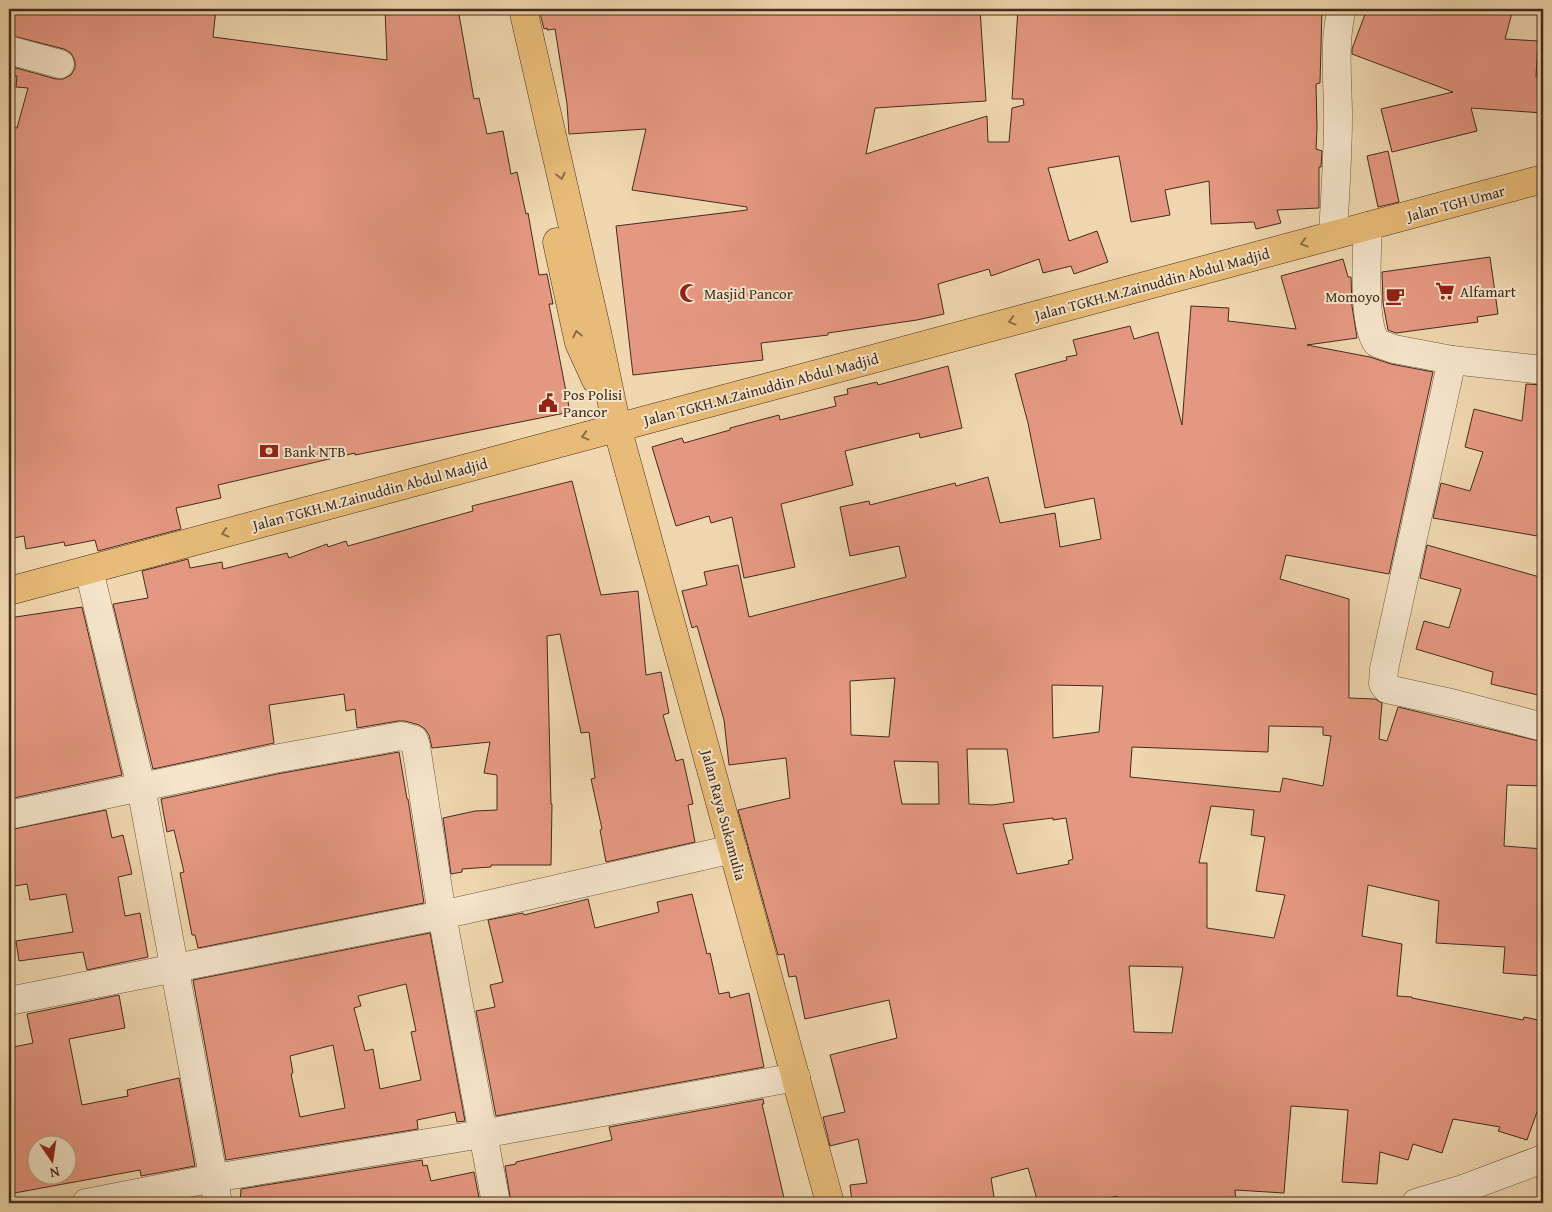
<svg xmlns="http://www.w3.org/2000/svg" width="1552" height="1212" viewBox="0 0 1552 1212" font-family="'Gentium Book Plus',serif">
<rect width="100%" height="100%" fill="#f0d7af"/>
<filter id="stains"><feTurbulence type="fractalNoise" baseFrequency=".004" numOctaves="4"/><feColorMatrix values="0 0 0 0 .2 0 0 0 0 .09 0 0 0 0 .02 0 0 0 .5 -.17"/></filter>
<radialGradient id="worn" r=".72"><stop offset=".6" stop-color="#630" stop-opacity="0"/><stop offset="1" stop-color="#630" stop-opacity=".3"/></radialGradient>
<!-- building -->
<g fill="#e59881" stroke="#442c1b" fill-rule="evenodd">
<polygon points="9,9 216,9 213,37 387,60 385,9 458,9 474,99 479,98 487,134 503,131 511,174 517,172 526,214 528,213 539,275 547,274 553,304 549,304 570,412 355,455 355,453 218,485 221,498 176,508 181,529 98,551 95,540 65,546 64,542 26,549 24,536 9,539 9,127 17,128 28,88 16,87 17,76 9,76 9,66 56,79 63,79 71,75 75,68 75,61 71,53 64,49 9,35"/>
<polygon points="539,9 980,9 986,101 875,108 866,154 987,116 988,142 1009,142 1012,108 1024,105 1023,99 1012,99 1018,9 1189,9 1225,11 1225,9 1322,9 1320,83 1316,84 1317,128 1316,149 1322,151 1321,167 1319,167 1319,208 1277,210 1281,223 1256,229 1254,222 1211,224 1209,181 1165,190 1170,215 1131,222 1119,156 1048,168 1069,241 1097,231 1108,262 1074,274 1071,266 1043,273 1039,259 991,276 989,269 938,284 944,314 917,320 828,333 828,335 761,343 763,360 633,375 616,226 747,210 747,207 632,190 646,129 569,134 567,104 555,29 547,30 547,28 544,29"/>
<polygon points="1367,9 1513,9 1505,39 1538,41 1536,77 1543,77 1543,113 1471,108 1477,131 1392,152 1381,109 1453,92 1352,54 1352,49"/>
<polygon points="1388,151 1399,202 1378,207 1367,156"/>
<polygon points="1490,257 1498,314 1477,317 1478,322 1396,333 1388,330 1383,303 1382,272"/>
<path d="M1343,259l5,18h3l1,29 5,32 -50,7 63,12 21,7 42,8 -44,202 -103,-19 -6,24 69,20v99l26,1 7,4 -3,36 8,2 11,-34 145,35v44l-36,-1 -3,61 39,3 -4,51h4l-3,40 3,1v35l-40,-3 2,-26 -69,-4 3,-42 -71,-16 -6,51 40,8 -5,52 15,1v1l111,22 1,-3 19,4v93l-6,-2 -10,28 -29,-9 2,-4 -47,-8 -11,34 -29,-9 -5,16 -28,-8 -3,32 -35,-2 6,-72 -57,-4 -7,87 -49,-3 1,13h-118l-1,-7 -31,7h-48l-10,-35 -37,10 4,25h-143l-2,-18 17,-2 -9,-44 -28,7 -7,-29 22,-5 -15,-57 67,-17 -8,-38 -84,19 -9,-43 -7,1 -5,-23 -6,1 -40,-145 52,-12 -4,-40 -57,7 -5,-45 -27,-94 -5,2 -10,-37 25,-6 -3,-13 34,-7 11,52 157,-40 -7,-31 -49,10 -10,-49 29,-6 1,4 85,-22 1,3 32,-9 12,46 55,-10 5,34 41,-8 -7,-41 -49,10 -17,-85 -13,-49 52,-14 -1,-3 11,-2 -4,-15 57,-14 4,13 24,-7 24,93 9,-119 38,2 -1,13 68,8 -15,-53zM895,678l-6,59 -38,-2 -1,-54zM1052,685l51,1 -4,46 -46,6zM1269,726l54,1v8l8,1 -8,50 -40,-8 -3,14 -150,-15 2,-30 136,5zM967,749h40l7,53 -22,3 -23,-1zM894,761l44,1 1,42h-37zM1211,806l43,4 -3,25 14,2 -9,54 29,4 -11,43 -67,-10v-65h-8zM1053,818v2l13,-2 7,41 -5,2 1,3 -52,10 -14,-50zM1129,966l54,1 -11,66 -38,-1z"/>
<polygon points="948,366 962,428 920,438 919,433 845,451 853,485 781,504 795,567 744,578 732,517 711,523 709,516 676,526 652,447 682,438 684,443 730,430 730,428 779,415 780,420 836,406 834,397 848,394 847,389 877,382 878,385"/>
<polygon points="1526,384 1543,385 1543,458 1541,481 1543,481 1543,537 1433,518 1441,483 1470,491 1483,452 1465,447 1474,409 1522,421"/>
<polygon points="572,481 601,595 638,591 646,675 661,672 669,713 663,715 676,761 683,759 693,804 688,805 695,842 606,862 600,830 602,829 591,779 595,778 589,732 581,733 560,634 547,636 551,804 552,804 551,865 491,865 491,867 462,869 462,872 451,874 443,818 475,811 497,810 497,775 484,773 490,742 432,748 429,735 425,729 419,725 405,721 398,721 357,728 355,709 346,711 344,694 269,705 274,743 153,769 113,604 148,598 142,571 188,559 190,568 222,562 223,569 287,553 289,558 327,544 328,547 346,541 348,546 473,511 472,506"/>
<polygon points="1427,545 1543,578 1543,674 1538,695 1491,684 1493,672 1416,649 1424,621 1449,628 1461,589 1420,578"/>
<polygon points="82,607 122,775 9,799 9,618"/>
<polygon points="399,752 407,799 408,799 424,903 198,948 195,935 192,935 180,873 184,872 174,830 167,832 161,799 277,774"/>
<polygon points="106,810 112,838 123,835 132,874 118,877 125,916 140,913 148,957 87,970 83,952 19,961 16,941 73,932 66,894 30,900 27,884 9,887 9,830"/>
<polygon points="692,894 707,954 710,953 719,994 729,992 730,998 749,993 764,1067 496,1116 476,1011 495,1007 490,985 503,982 488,920 523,913 524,915 588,899 595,928 659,912 657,902"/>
<path d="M430,933l35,188 -8,1 -2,-10 -38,8 1,9 -192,31 -33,-180zM406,984l10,47 -5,1 10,48 -41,9 -7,-40 -8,2 -11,-43 7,-2 -3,-10zM333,1045l12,63 -45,9 -9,-43 2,-1 -3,-17z"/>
<path d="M119,995l6,33 -56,11 13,66 46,-9 -1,-6 52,-12 16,88 -54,10 -1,-6 -131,24v-146l24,-5 -6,-29zM38,1144h30v30h-30z"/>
<polygon points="763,1099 764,1104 762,1104 784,1198 762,1203 725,1203 723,1197 699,1203 511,1203 505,1166 516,1164 516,1162 612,1140 609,1127"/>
<polygon points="422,1160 423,1166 427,1165 431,1181 474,1172 480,1203 240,1203 241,1189"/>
</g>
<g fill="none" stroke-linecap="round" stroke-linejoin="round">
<!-- minor casing -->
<g stroke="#6f5740" stroke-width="29">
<g id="minor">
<polyline points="9,50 60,64"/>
<path d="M1368,226c-1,26 -6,98 9,117l17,6 58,11 91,10"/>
<path d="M1333,235c2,-39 5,-79 5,-119 0,-33 -5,-75 4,-107"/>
<polyline points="1452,360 1384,669 1383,684 1387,689 1451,703 1543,727"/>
<polyline points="89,570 141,787 218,1203"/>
<polyline points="9,815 274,759 401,736 414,740 416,746 442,915 496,1203"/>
<polyline points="9,1001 442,915 733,849"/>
<polyline points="86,1203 214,1178 482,1134 796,1077"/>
<polyline points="1416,1203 1460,1190 1543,1159"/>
</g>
</g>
<!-- major casing -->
<g stroke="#442c1b" stroke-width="29">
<g id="major">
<polyline points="523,9 597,332 617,427 830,1203"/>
<polyline points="557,242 579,343 596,380"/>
<polyline points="9,591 1543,179"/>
</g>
</g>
<!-- minor -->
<use href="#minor" stroke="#f5e5cb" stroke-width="28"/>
<!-- major -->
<use href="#major" stroke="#e8bc78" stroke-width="28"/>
</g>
<!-- one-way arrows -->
<defs><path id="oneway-chevron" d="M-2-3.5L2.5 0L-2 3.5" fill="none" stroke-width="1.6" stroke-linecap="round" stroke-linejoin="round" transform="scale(1.25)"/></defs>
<g stroke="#8e6d45">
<use href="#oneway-chevron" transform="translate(561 176) rotate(77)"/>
<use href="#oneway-chevron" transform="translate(1304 243) rotate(165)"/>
<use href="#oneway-chevron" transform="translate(1012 321) rotate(165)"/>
<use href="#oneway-chevron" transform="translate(577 334) rotate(-102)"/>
<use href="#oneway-chevron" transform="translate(585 436) rotate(165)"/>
<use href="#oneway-chevron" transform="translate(225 533) rotate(165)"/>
</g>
<!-- icons -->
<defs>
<g id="supermarket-bare" transform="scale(1.5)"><path d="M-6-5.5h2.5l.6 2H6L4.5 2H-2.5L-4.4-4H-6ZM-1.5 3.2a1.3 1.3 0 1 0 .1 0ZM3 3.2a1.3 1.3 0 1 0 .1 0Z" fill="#8f2418" stroke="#f5e5cb" stroke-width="2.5" paint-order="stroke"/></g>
<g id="mosque-bare" transform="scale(1.5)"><path d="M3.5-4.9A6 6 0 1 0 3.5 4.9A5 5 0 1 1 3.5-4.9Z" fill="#8f2418" stroke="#f5e5cb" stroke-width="2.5" paint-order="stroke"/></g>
<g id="cafe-bare" transform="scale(1.5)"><path d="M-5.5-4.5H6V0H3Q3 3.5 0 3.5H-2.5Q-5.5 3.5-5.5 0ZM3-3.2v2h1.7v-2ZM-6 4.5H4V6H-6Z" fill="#8f2418" stroke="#f5e5cb" stroke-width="2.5" paint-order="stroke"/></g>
<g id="civic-bare" transform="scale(1.5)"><path d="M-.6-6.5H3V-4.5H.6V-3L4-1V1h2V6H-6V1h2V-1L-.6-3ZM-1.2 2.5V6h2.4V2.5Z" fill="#8f2418" stroke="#f5e5cb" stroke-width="2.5" paint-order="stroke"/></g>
<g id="bank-bare" transform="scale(1.5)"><path d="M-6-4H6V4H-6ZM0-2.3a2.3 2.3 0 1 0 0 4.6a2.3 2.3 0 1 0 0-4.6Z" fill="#8f2418" stroke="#f5e5cb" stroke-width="2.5" paint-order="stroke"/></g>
</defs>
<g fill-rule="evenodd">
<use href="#supermarket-bare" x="1445" y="291"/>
<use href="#mosque-bare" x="689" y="293"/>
<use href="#cafe-bare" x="1395" y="296"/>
<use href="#civic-bare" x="548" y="403"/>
<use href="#bank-bare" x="269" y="451"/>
</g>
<g text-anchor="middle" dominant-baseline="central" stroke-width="4" stroke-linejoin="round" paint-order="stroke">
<!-- street labels -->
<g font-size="15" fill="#442c1b" stroke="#f5e5cb">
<text transform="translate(1456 203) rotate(-15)">Jalan TGH Umar</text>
<text transform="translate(1152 284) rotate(-15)">Jalan TGKH.M.Zainuddin Abdul Madjid</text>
<text transform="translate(761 389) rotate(-15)">Jalan TGKH.M.Zainuddin Abdul Madjid</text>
<text transform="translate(370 494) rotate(-15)">Jalan TGKH.M.Zainuddin Abdul Madjid</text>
<text transform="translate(724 815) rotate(75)">Jalan Raya Sukamulia</text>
</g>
<!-- poi labels -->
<g font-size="15" fill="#442c1b" stroke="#f5e5cb" text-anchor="start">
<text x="1460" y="291">Alfamart</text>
<text x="704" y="293">Masjid Pancor</text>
<text x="1380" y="296" text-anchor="end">Momoyo</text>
<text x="563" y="394">Pos Polisi<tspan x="563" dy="17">Pancor</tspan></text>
<text x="284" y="451">Bank NTB</text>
</g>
</g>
<!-- margin -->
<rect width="1552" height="1212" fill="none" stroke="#f0d7af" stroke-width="30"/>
<rect x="10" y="10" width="1532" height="1192" fill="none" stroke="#442c1b" stroke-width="2.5"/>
<rect x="15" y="15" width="1522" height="1182" fill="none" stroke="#442c1b"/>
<!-- north arrow -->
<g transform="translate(52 1160) rotate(167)"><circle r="24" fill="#f5e5cb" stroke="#ae9b85"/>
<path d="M0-4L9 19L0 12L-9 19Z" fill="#8f2418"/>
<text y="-8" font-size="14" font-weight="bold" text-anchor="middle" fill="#442c1b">N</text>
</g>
<rect width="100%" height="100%" filter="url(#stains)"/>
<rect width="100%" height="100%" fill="url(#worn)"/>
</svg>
